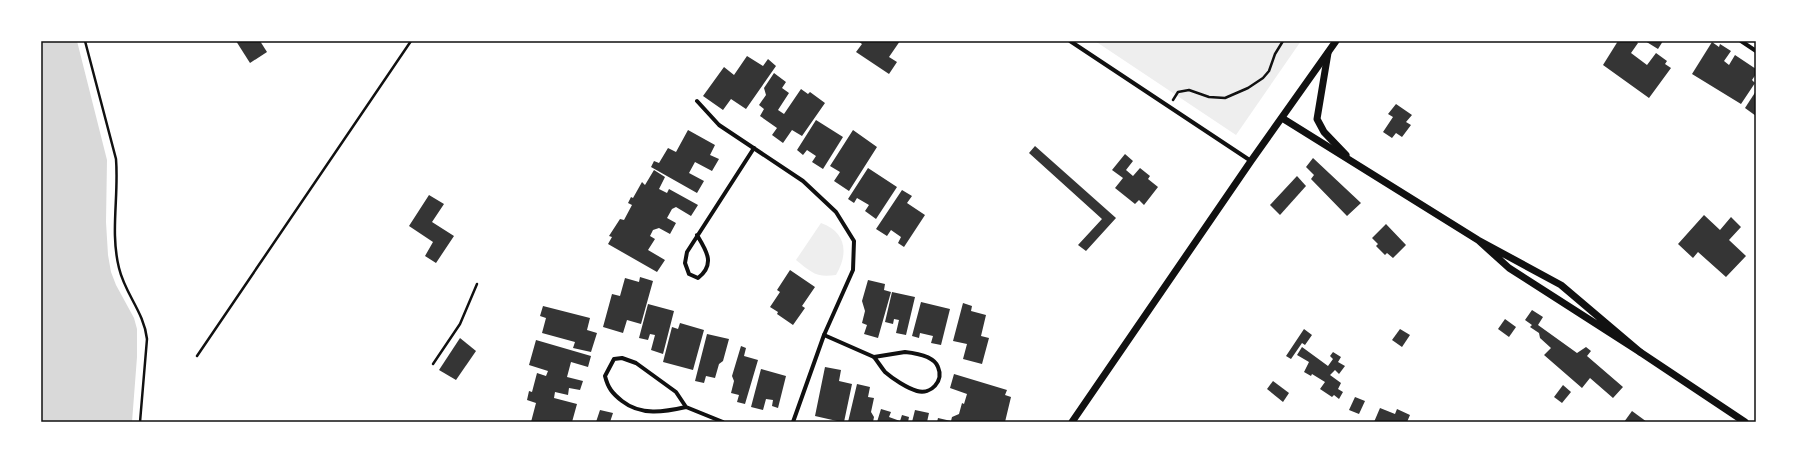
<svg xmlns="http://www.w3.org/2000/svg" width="1797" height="463" viewBox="0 0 1797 463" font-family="Helvetica,sans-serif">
<rect width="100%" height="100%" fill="#fff"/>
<!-- green -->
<g fill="#eee">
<polygon points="1095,41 1301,41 1236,135"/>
<path d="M821,223c25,9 28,30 15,52 -20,3 -25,-3 -40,-15z"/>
</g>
<!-- water -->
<polygon fill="#d9d9d9" points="41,41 77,41 107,160 106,222 108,255 111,272 116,285 134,318 137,329 137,357 132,422 41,422"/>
<!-- building -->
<g fill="#353535">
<polygon points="236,41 260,41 267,52 250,63"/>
<polygon points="858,41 900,41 889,57 897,62 889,74 856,52 862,44"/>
<polygon points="1618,41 1636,41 1638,43 1631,53 1647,65 1656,53 1667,61 1665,64 1671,68 1649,98 1603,65"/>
<polygon points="1645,41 1663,41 1658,49"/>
<polygon points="1712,42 1719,47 1720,44 1731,51 1724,61 1729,65 1735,55 1756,69 1756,74 1752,80 1755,83 1741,104 1692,74"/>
<polygon points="747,56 763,66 768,59 776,66 746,109 731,99 723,110 703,96 724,67 734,75"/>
<polygon points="774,73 786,82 782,88 789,93 778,110 784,114 801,89 808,94 810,92 825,103 802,136 792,130 783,143 772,135 777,128 760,116 764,109 759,105 766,95 764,88"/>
<polygon points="1756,91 1756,116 1745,108"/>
<polygon points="1396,104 1412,115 1406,122 1411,125 1402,137 1396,133 1392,138 1383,132 1393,117 1388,114"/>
<polygon points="816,120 843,137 823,169 812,162 816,156 807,150 803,155 797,150"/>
<polygon points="688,130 715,145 710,155 719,159 712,171 695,162 689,173 704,181 697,193 651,167 654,161 659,163 668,148 676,152"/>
<polygon points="853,130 877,147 849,191 834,181 840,172 830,166"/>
<polygon points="1035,146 1116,218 1086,251 1078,245 1102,219 1029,153"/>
<polygon points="1125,154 1133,161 1126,170 1133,176 1140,168 1150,176 1148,179 1158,187 1144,205 1139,200 1135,204 1115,188 1123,178 1112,170"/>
<polygon points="1313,158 1361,203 1347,216 1311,179 1314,175 1306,167"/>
<polygon points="868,168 897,187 876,219 865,211 869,205 857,198 854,203 848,199"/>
<polygon points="654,170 665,177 659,189 667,193 669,189 698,205 691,216 676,207 672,209 667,218 676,223 670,234 659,228 653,230 650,236 655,239 648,250 665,260 657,272 608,244 612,237 609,236 620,219 624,220 632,205 628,203 631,197 633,198 642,182 645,185"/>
<polygon points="1297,176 1306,186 1280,215 1270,205"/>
<polygon points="902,190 912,196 907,203 925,215 904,247 898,243 901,237 891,230 887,236 876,229"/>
<polygon points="429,195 444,204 432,222 454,236 436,263 425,256 433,242 409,226"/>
<polygon points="1704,215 1720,230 1731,217 1741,227 1729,240 1746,256 1726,277 1698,252 1693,258 1678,244"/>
<polygon points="1386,224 1406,245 1393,258 1387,253 1385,255 1376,246 1378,244 1372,238"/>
<polygon points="790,270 815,287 802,306 805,308 793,325 777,314 778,312 770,307 780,292 777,290"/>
<polygon points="640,277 653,281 641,324 627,320 623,333 603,327 612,294 620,296 625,278 639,282"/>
<polygon points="868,280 885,284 884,290 891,292 878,338 864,334 867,325 862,323 865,311 862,301"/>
<polygon points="892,292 915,297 906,335 896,333 899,320 894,319 893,324 885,322"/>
<polygon points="921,302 950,309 941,345 931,343 933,336 920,333 919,338 912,336"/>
<polygon points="963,303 972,306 971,311 986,315 981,336 989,338 982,364 963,359 967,344 953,341"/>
<polygon points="648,304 674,311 663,354 651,350 655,335 650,334 648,340 639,338"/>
<polygon points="543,306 590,318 587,330 597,333 591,352 573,348 575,342 542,333 546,318 540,316"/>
<polygon points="1532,310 1543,317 1538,325 1577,353 1586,347 1591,351 1587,356 1623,387 1613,398 1590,378 1582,388 1544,355 1551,348 1540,338 1539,333 1530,327 1532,325 1525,320"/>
<polygon points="1505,319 1516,327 1509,337 1498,329"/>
<polygon points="680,323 704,330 693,370 663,362 672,327 678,329"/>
<polygon points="1304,329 1312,335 1305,345 1302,343 1291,359 1286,356"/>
<polygon points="1400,329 1410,335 1402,347 1392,340"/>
<polygon points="707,334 729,339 723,361 719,364 715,378 706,376 704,383 695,381"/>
<polygon points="460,338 476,351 456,380 439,370"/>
<polygon points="536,340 591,356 588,367 571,362 567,377 583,381 580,390 569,388 568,395 555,392 554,398 577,404 572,422 531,422 536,403 527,400 529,391 532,392 537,373 546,376 548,371 529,365"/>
<polygon points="741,346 746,348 744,356 758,360 745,404 737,402 739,395 731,393 734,381 732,376"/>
<polygon points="1302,347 1328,366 1333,359 1330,356 1333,352 1341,357 1338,362 1345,366 1339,374 1335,370 1330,375 1341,383 1338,389 1343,392 1339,399 1334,395 1332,397 1320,389 1325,382 1312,374 1311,376 1304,372 1309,362 1297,355"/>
<polygon points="825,367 841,370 839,381 852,384 844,422 837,422 837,421 815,416"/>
<polygon points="761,369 786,376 778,408 772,406 773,400 766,399 763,410 751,407"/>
<polygon points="954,374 1007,390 1005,395 1011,397 1005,422 937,422 938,418 951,421 952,417 959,414 962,403 964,404 967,394 950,388"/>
<polygon points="1273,381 1289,393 1283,402 1267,389"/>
<polygon points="857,384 870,387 868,397 874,398 871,412 874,417 873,422 848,422"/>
<polygon points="1563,385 1571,392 1562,403 1554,397"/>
<polygon points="1355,397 1365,401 1359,414 1349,410"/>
<polygon points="1380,408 1395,414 1397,409 1410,415 1407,422 1374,422"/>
<polygon points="881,409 891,412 889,417 900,421 902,415 909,417 908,422 877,422"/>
<polygon points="600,410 613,413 610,422 596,422"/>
<polygon points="915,410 929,413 927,422 912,422"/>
<polygon points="1632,411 1647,422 1624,422"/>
</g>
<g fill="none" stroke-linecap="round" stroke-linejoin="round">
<!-- path -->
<g stroke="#111" stroke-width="2.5">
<path d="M85,41l31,118c3,37 -6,73 3,109 6,26 25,44 28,71l-7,83"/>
<polyline points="1173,100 1178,92 1189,90 1209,97 1225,98 1248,88 1263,78 1269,71 1275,54 1283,41"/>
</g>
<!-- service -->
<g stroke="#111" stroke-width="2.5">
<polyline points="197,356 411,41"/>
<polyline points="433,364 460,324 477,284"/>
</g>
<!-- minor -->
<g stroke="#111" stroke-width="4">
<polyline points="1070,41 1251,161"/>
<polyline points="1741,41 1756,51"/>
<polyline points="697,101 719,125 803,181 836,212 854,241 853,270 824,335 793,422"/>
<path d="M697,235c9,15 19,29 1,43l-9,-4 -4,-11 2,-11 67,-104"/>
<polyline points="824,335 874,357"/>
<path d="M905,352c10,1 29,4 33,15 6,14 -7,28 -21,24 -10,-3 -24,-12 -32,-19 -4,-5 -7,-10 -11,-15z"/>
<path d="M686,407c-22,5 -45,9 -64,-6 -10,-8 -14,-13 -17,-25l9,-17 8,-1 14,5 40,29 10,15 37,15"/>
</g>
<!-- tertiary -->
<g stroke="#111" stroke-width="7">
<polyline points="1328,53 1317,119 1324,132 1346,155"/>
<polyline points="1282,118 1478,240 1561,285 1640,352 1509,268 1478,240"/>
<polyline points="1640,352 1745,422"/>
</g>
<!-- secondary -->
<polyline stroke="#111" stroke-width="7" points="1072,422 1251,161 1336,41"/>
</g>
<!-- border -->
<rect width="1797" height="463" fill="none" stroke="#ffffff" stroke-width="84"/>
<rect x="42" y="42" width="1713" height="379" fill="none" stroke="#111" stroke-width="1.5"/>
</svg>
